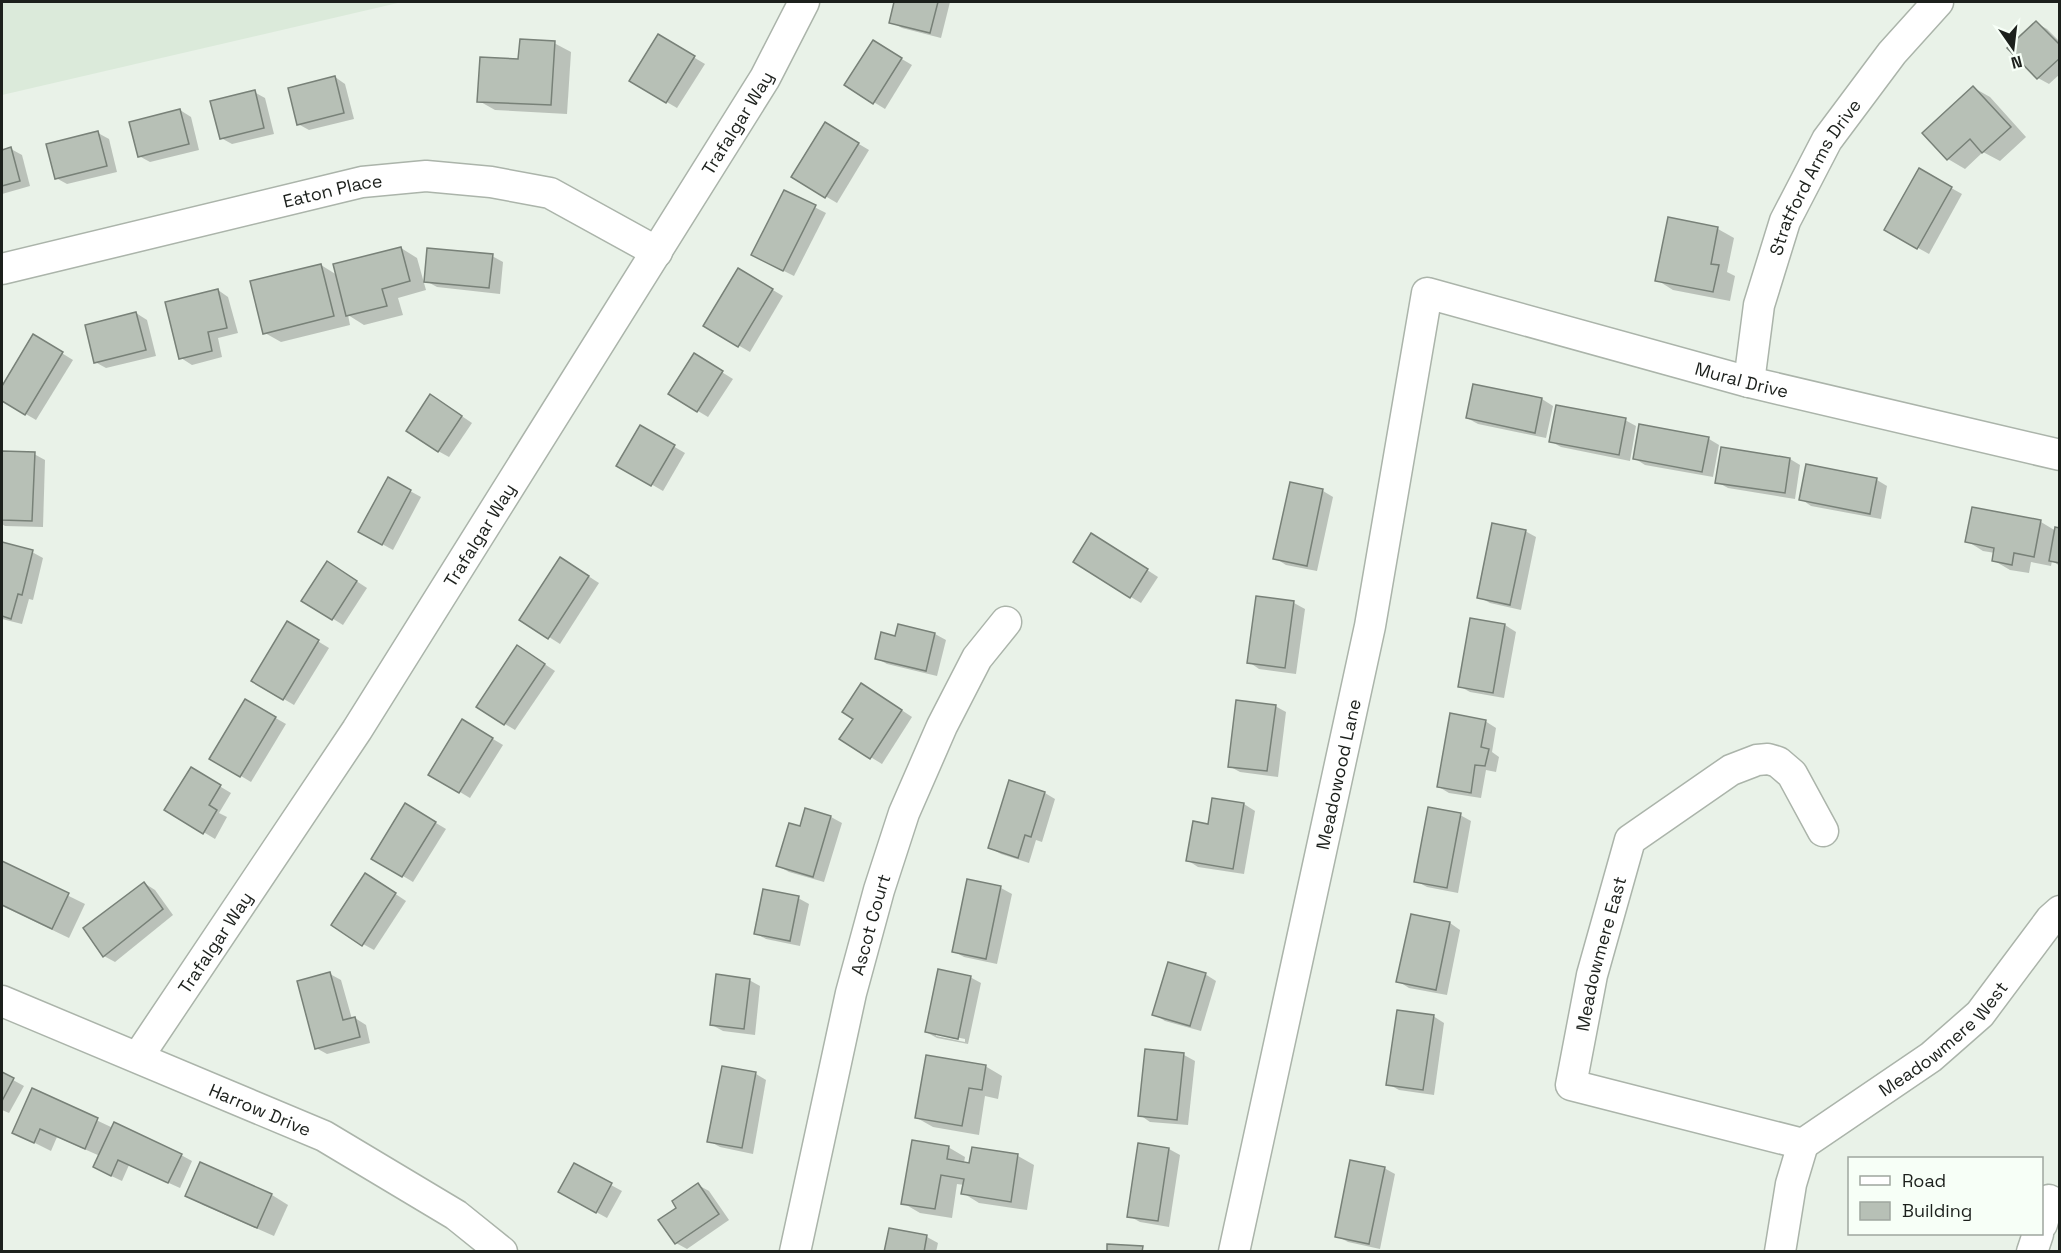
<svg xmlns="http://www.w3.org/2000/svg" width="2061" height="1253" viewBox="0 0 2061 1253" font-family="'Space Grotesk',sans-serif">
<rect width="100%" height="100%" fill="#e9f2e8"/>
<!-- built -->
<polygon fill="#dbeada" points="2,2 402,2 2,95"/>
<!-- shadow -->
<g fill="#0003" fill-rule="evenodd">
<polygon points="896,2 950,2 941,38 902,28 891,22"/>
<polygon points="2036,23 2047,29 2060,42 2060,74 2049,84 2038,78 2009,48"/>
<polygon points="658,36 705,64 677,108 631,81"/>
<polygon points="873,42 912,65 885,109 846,85"/>
<polygon points="554,43 571,52 567,114 495,110 479,101 520,60"/>
<polygon points="335,77 345,84 354,119 309,130 298,124"/>
<polygon points="1974,88 1990,97 2026,137 2000,161 1983,152 1965,169 1948,159 1924,133"/>
<polygon points="254,92 265,98 274,134 232,144 221,138"/>
<polygon points="180,110 191,117 199,150 150,162 139,156"/>
<polygon points="825,124 869,150 837,203 793,177"/>
<polygon points="98,133 109,139 117,172 67,184 56,178"/>
<polygon points="11,149 22,155 30,186 2,194 2,151"/>
<polygon points="1919,170 1962,194 1929,254 1886,230"/>
<polygon points="785,192 826,213 794,276 764,261"/>
<polygon points="1669,219 1718,229 1734,238 1727,272 1735,276 1730,301 1673,290 1657,280"/>
<polygon points="401,248 417,258 426,290 398,298 403,315 364,325 348,315 350,325 281,342 265,333 321,265 337,275"/>
<polygon points="492,256 503,262 500,294 437,287 426,281"/>
<polygon points="739,270 783,296 750,352 705,326"/>
<polygon points="218,290 228,297 238,333 218,338 222,357 192,365 181,358"/>
<polygon points="136,313 147,320 156,356 106,368 95,362"/>
<polygon points="34,336 73,360 36,420 2,400 2,389"/>
<polygon points="694,355 733,379 708,417 698,411"/>
<polygon points="1474,385 1542,399 1553,406 1546,438 1478,424 1467,418"/>
<polygon points="441,402 472,423 449,457 438,451"/>
<polygon points="1625,420 1636,426 1630,461 1561,447 1550,441"/>
<polygon points="640,427 685,453 663,491 618,465"/>
<polygon points="1709,439 1719,445 1713,477 1645,465 1634,458"/>
<polygon points="2,453 34,454 45,460 43,527 5,526 2,524"/>
<polygon points="1790,459 1800,465 1795,499 1728,488 1717,482"/>
<polygon points="1877,480 1887,486 1881,519 1811,506 1801,499"/>
<polygon points="410,491 421,497 393,550 360,532"/>
<polygon points="1323,491 1333,497 1317,571 1286,565 1275,558"/>
<polygon points="1973,509 2041,522 2056,531 2060,529 2060,566 2052,561 2051,566 2031,562 2029,573 2010,570 1993,560 1995,553 1983,551 1967,541"/>
<polygon points="1525,531 1536,537 1521,610 1490,603 1479,597"/>
<polygon points="1103,541 1158,577 1141,603 1131,597"/>
<polygon points="2,544 32,552 43,558 33,600 29,599 22,624 2,619"/>
<polygon points="571,565 599,583 560,644 549,637"/>
<polygon points="338,569 367,588 343,625 303,600"/>
<polygon points="1294,603 1305,609 1296,674 1259,669 1249,662"/>
<polygon points="1471,620 1505,625 1516,632 1504,698 1470,692 1459,686"/>
<polygon points="288,623 329,648 294,705 253,681"/>
<polygon points="899,626 935,634 946,640 937,676 887,664 876,658 896,638"/>
<polygon points="528,653 555,671 515,730 505,724"/>
<polygon points="873,691 912,717 882,764 841,739"/>
<polygon points="246,701 286,724 251,782 211,758"/>
<polygon points="1275,706 1286,712 1278,777 1240,772 1229,766"/>
<polygon points="463,721 503,745 470,798 430,774"/>
<polygon points="1485,721 1496,728 1492,752 1499,757 1496,772 1486,770 1481,798 1449,793 1439,787"/>
<polygon points="191,769 231,793 219,813 227,817 215,839 167,810"/>
<polygon points="1045,793 1055,799 1042,842 1036,840 1029,863 1001,854 990,848"/>
<polygon points="1244,804 1255,811 1244,874 1198,867 1187,860 1209,825"/>
<polygon points="406,805 446,829 413,882 373,858"/>
<polygon points="807,810 831,817 842,823 824,882 789,872 778,866 801,828"/>
<polygon points="1460,815 1471,821 1458,893 1427,887 1416,881"/>
<polygon points="2,863 85,904 69,938 2,906"/>
<polygon points="376,881 406,901 374,950 363,944"/>
<polygon points="968,881 1001,888 1012,894 997,964 964,957 953,951"/>
<polygon points="144,883 155,890 173,915 115,962 104,956"/>
<polygon points="798,898 809,904 800,946 766,939 755,933"/>
<polygon points="1450,923 1460,930 1447,995 1409,988 1398,981"/>
<polygon points="330,974 341,980 352,1019 355,1018 366,1025 370,1043 327,1054 316,1048"/>
<polygon points="1205,974 1216,981 1201,1031 1165,1021 1154,1014"/>
<path d="M970,977l11,6 -13,61 -31,-6 -11,-6zM936,1033l29,6v3l-29,-6z"/>
<polygon points="749,980 760,986 755,1035 723,1031 712,1025"/>
<polygon points="1433,1016 1444,1023 1434,1095 1399,1090 1388,1084"/>
<polygon points="1184,1055 1195,1061 1188,1125 1150,1122 1140,1115"/>
<polygon points="985,1066 1002,1076 998,1099 985,1096 979,1135 933,1127 917,1118"/>
<polygon points="2,1074 24,1086 9,1113 2,1110"/>
<polygon points="756,1074 766,1080 753,1154 720,1147 709,1141"/>
<polygon points="33,1090 113,1128 181,1155 192,1161 180,1188 129,1165 122,1181 105,1173 100,1156 57,1137 51,1151 13,1132"/>
<polygon points="1140,1145 1169,1149 1180,1155 1169,1227 1140,1222 1129,1216"/>
<polygon points="948,1147 965,1157 964,1163 970,1164 1018,1156 1034,1165 1027,1210 979,1203 963,1193 964,1185 957,1184 952,1218 920,1213 903,1203"/>
<polygon points="201,1164 272,1195 288,1205 274,1236 203,1205 187,1195"/>
<polygon points="574,1165 622,1191 607,1218 560,1192"/>
<polygon points="1384,1168 1395,1174 1380,1249 1348,1242 1337,1236"/>
<polygon points="698,1185 709,1191 729,1220 687,1249 676,1243 678,1208"/>
<polygon points="890,1229 927,1237 938,1243 936,1252 885,1252"/>
</g>
<!-- building -->
<g fill="#b7c0b6" stroke="#788178" stroke-width="1.5">
<polygon points="894,2 938,2 930,33 889,23"/>
<polygon points="2036,21 2060,45 2060,58 2037,79 2007,48"/>
<polygon points="658,34 695,56 666,103 629,81"/>
<polygon points="520,39 555,41 551,105 477,102 480,57 518,59"/>
<polygon points="873,40 902,58 873,104 844,85"/>
<polygon points="335,76 344,113 297,125 288,88"/>
<polygon points="1973,86 2011,127 1982,153 1970,139 1947,160 1922,133"/>
<polygon points="255,90 264,128 220,139 210,101"/>
<polygon points="180,109 189,144 138,157 129,122"/>
<polygon points="825,122 859,143 825,198 791,177"/>
<polygon points="98,131 107,166 55,179 46,144"/>
<polygon points="11,147 20,181 2,186 2,150"/>
<polygon points="1919,168 1952,187 1917,249 1884,230"/>
<polygon points="784,190 816,205 783,271 751,255"/>
<polygon points="1668,217 1718,227 1711,264 1719,265 1713,292 1655,281"/>
<polygon points="401,247 410,281 382,289 387,306 346,316 333,264"/>
<polygon points="427,248 493,254 489,288 424,282"/>
<polygon points="321,264 334,316 263,334 250,281"/>
<polygon points="738,268 773,289 738,347 703,326"/>
<polygon points="218,289 227,328 208,332 212,351 179,359 165,302"/>
<polygon points="136,312 146,350 94,363 85,325"/>
<polygon points="33,334 63,352 25,415 2,401 2,386"/>
<polygon points="694,353 723,371 697,412 668,394"/>
<polygon points="1473,384 1542,398 1535,433 1466,418"/>
<polygon points="430,394 462,416 438,452 406,431"/>
<polygon points="1556,405 1626,418 1619,455 1549,442"/>
<polygon points="1639,424 1709,437 1702,472 1633,459"/>
<polygon points="640,425 675,445 651,486 616,466"/>
<polygon points="1721,447 1790,458 1785,493 1715,483"/>
<polygon points="2,451 35,452 32,521 2,520"/>
<polygon points="1806,464 1877,478 1870,514 1799,500"/>
<polygon points="388,477 411,490 382,545 358,532"/>
<polygon points="1290,482 1323,489 1307,566 1273,559"/>
<polygon points="1972,507 2041,520 2034,557 2014,553 2012,565 1992,561 1994,548 1965,542"/>
<polygon points="1492,523 1526,530 1510,605 1477,598"/>
<polygon points="2055,527 2060,528 2060,563 2049,561"/>
<polygon points="1091,533 1148,569 1130,598 1073,562"/>
<polygon points="2,542 33,550 22,595 18,594 11,619 2,616"/>
<polygon points="560,557 589,576 548,639 519,620"/>
<polygon points="327,561 357,581 332,620 301,601"/>
<polygon points="1256,596 1294,601 1285,668 1247,663"/>
<polygon points="1470,618 1505,624 1493,693 1458,687"/>
<polygon points="287,621 319,640 283,700 251,681"/>
<polygon points="898,624 935,633 926,671 875,659 881,632 895,636"/>
<polygon points="517,645 545,664 504,725 476,707"/>
<polygon points="861,683 902,710 870,759 839,739 853,719 842,712"/>
<polygon points="245,699 276,717 240,777 209,759"/>
<polygon points="1236,700 1276,705 1267,771 1228,767"/>
<polygon points="1450,713 1486,720 1481,747 1489,749 1485,766 1475,765 1471,793 1437,787"/>
<polygon points="462,719 493,738 459,793 428,775"/>
<polygon points="191,767 221,785 209,805 217,810 203,834 164,810"/>
<polygon points="1009,780 1045,792 1031,837 1025,835 1018,858 988,848"/>
<polygon points="1212,798 1244,803 1233,869 1186,861 1193,821 1208,824"/>
<polygon points="405,803 436,822 402,877 371,859"/>
<polygon points="1428,807 1461,813 1447,888 1414,882"/>
<polygon points="805,808 831,816 813,877 776,866 789,823 800,826"/>
<polygon points="2,861 69,893 52,929 2,905"/>
<polygon points="365,873 396,893 362,946 331,925"/>
<polygon points="967,879 1001,886 986,959 952,952"/>
<polygon points="144,882 163,909 103,957 83,928"/>
<polygon points="763,889 799,896 790,941 754,934"/>
<polygon points="1411,914 1450,922 1436,990 1396,982"/>
<polygon points="1168,962 1206,973 1190,1026 1152,1015"/>
<polygon points="938,969 971,976 958,1039 925,1032"/>
<polygon points="330,972 343,1020 355,1017 360,1037 315,1049 297,981"/>
<polygon points="716,974 750,979 744,1029 710,1025"/>
<polygon points="1397,1010 1434,1015 1423,1090 1386,1085"/>
<polygon points="1145,1049 1184,1053 1177,1120 1138,1116"/>
<polygon points="926,1055 986,1065 982,1090 969,1088 962,1126 915,1118"/>
<polygon points="722,1066 756,1072 742,1148 707,1142"/>
<polygon points="2,1072 14,1078 2,1101"/>
<polygon points="32,1088 98,1118 85,1149 40,1129 34,1143 12,1133"/>
<polygon points="114,1122 182,1154 168,1183 118,1160 111,1176 93,1167"/>
<polygon points="912,1140 949,1146 947,1159 969,1163 972,1147 1018,1154 1011,1202 961,1194 964,1179 941,1175 935,1209 901,1204"/>
<polygon points="1138,1143 1169,1148 1158,1221 1127,1217"/>
<polygon points="1350,1160 1385,1167 1369,1244 1335,1237"/>
<polygon points="200,1162 272,1194 257,1228 185,1196"/>
<polygon points="574,1163 612,1183 596,1213 558,1192"/>
<polygon points="698,1183 719,1214 675,1244 658,1220 676,1208 672,1201"/>
<polygon points="889,1228 927,1235 924,1252 884,1252"/>
<polygon points="1107,1244 1143,1246 1142,1252 1107,1252"/>
</g>
<g fill="none" stroke-linecap="round" stroke-linejoin="round">
<!-- minor casing -->
<g stroke="#abb4aa" stroke-width="33">
<g id="minor">
<path id="s1" d="M2,269l360,-87 64,-6 65,6 59,11 107,59"/>
<path id="s2" d="M1749,382l10,-77 26,-84 42,-81 65,-87 46,-51"/>
<path id="s3" d="M2,1001l322,135 132,79 46,37"/>
<path id="s4" d="M138,1057l219,-327 408,-652 39,-76"/>
<path id="s5" d="M1803,1144l-232,-59 21,-110 38,-135 101,-70 26,-10 11,-1 10,3 14,12 31,57"/>
<path id="s6" d="M1803,1144l128,-87 49,-43 71,-95 9,-8"/>
<polyline points="2042,1224 2049,1200"/>
<path id="s7" d="M795,1252l56,-259 28,-103 25,-77 38,-87 35,-68 29,-36"/>
<path id="s8" d="M1234,1252l136,-626 57,-333 322,89 311,73"/>
<polyline points="1780,1252 1791,1184 1803,1144"/>
<polyline points="2032,1252 2038,1234"/>
</g>
</g>
<!-- minor -->
<use href="#minor" stroke="#fff" stroke-width="30"/>
</g>
<g text-anchor="middle" dominant-baseline="central" stroke-width="4.5" stroke-linejoin="round" paint-order="stroke">
<!-- street labels -->
<g font-size="18" fill="#1c201c" stroke="#f7fff7">
<text stroke="none"><textPath href="#s4" startOffset="1110">Trafalgar Way</textPath></text>
<text stroke="none"><textPath href="#s2" startOffset="218">Stratford Arms Drive</textPath></text>
<text stroke="none"><textPath href="#s1" startOffset="340">Eaton Place</textPath></text>
<text stroke="none"><textPath href="#s8" startOffset="1305">Mural Drive</textPath></text>
<text stroke="none"><textPath href="#s4" startOffset="624">Trafalgar Way</textPath></text>
<text stroke="none"><textPath href="#s8" startOffset="489">Meadowood Lane</textPath></text>
<text stroke="none"><textPath href="#s7" startOffset="336">Ascot Court</textPath></text>
<text stroke="none"><textPath href="#s4" startOffset="138">Trafalgar Way</textPath></text>
<text stroke="none"><textPath href="#s5" startOffset="374">Meadowmere East</textPath></text>
<text stroke="none"><textPath href="#s6" startOffset="176">Meadowmere West</textPath></text>
<text stroke="none"><textPath href="#s3" startOffset="280">Harrow Drive</textPath></text>
</g>
</g>
<!-- border -->
<rect width="2061" height="1253" fill="none" stroke="#1c201c" stroke-width="6"/>
<!-- legend -->
<rect x="1848" y="1157" width="195" height="78" fill="#f7fff7" stroke="#9fa69f" stroke-width="1.5"/>
<rect x="1860" y="1176" width="30" height="9" fill="#ffffff" stroke="#9fa69f" stroke-width="1.5"/>
<text x="1902" y="1187" font-size="18" fill="#1c201c">Road</text>
<rect x="1860" y="1202" width="30" height="18" fill="#b7c0b6" stroke="#9fa69f" stroke-width="1.5"/>
<text x="1902" y="1217" font-size="18" fill="#1c201c">Building</text>
<!-- north arrow -->
<g transform="translate(2013 48) rotate(166)" stroke="#f7fff7" stroke-width="4.5" paint-order="stroke">
<path d="M0-4.5L10 22L0 15L-10 22Z" fill="#1c201c"/>
<text y="-9" font-size="16" font-weight="bold" text-anchor="middle" fill="#1c201c">N</text>
</g>
</svg>
